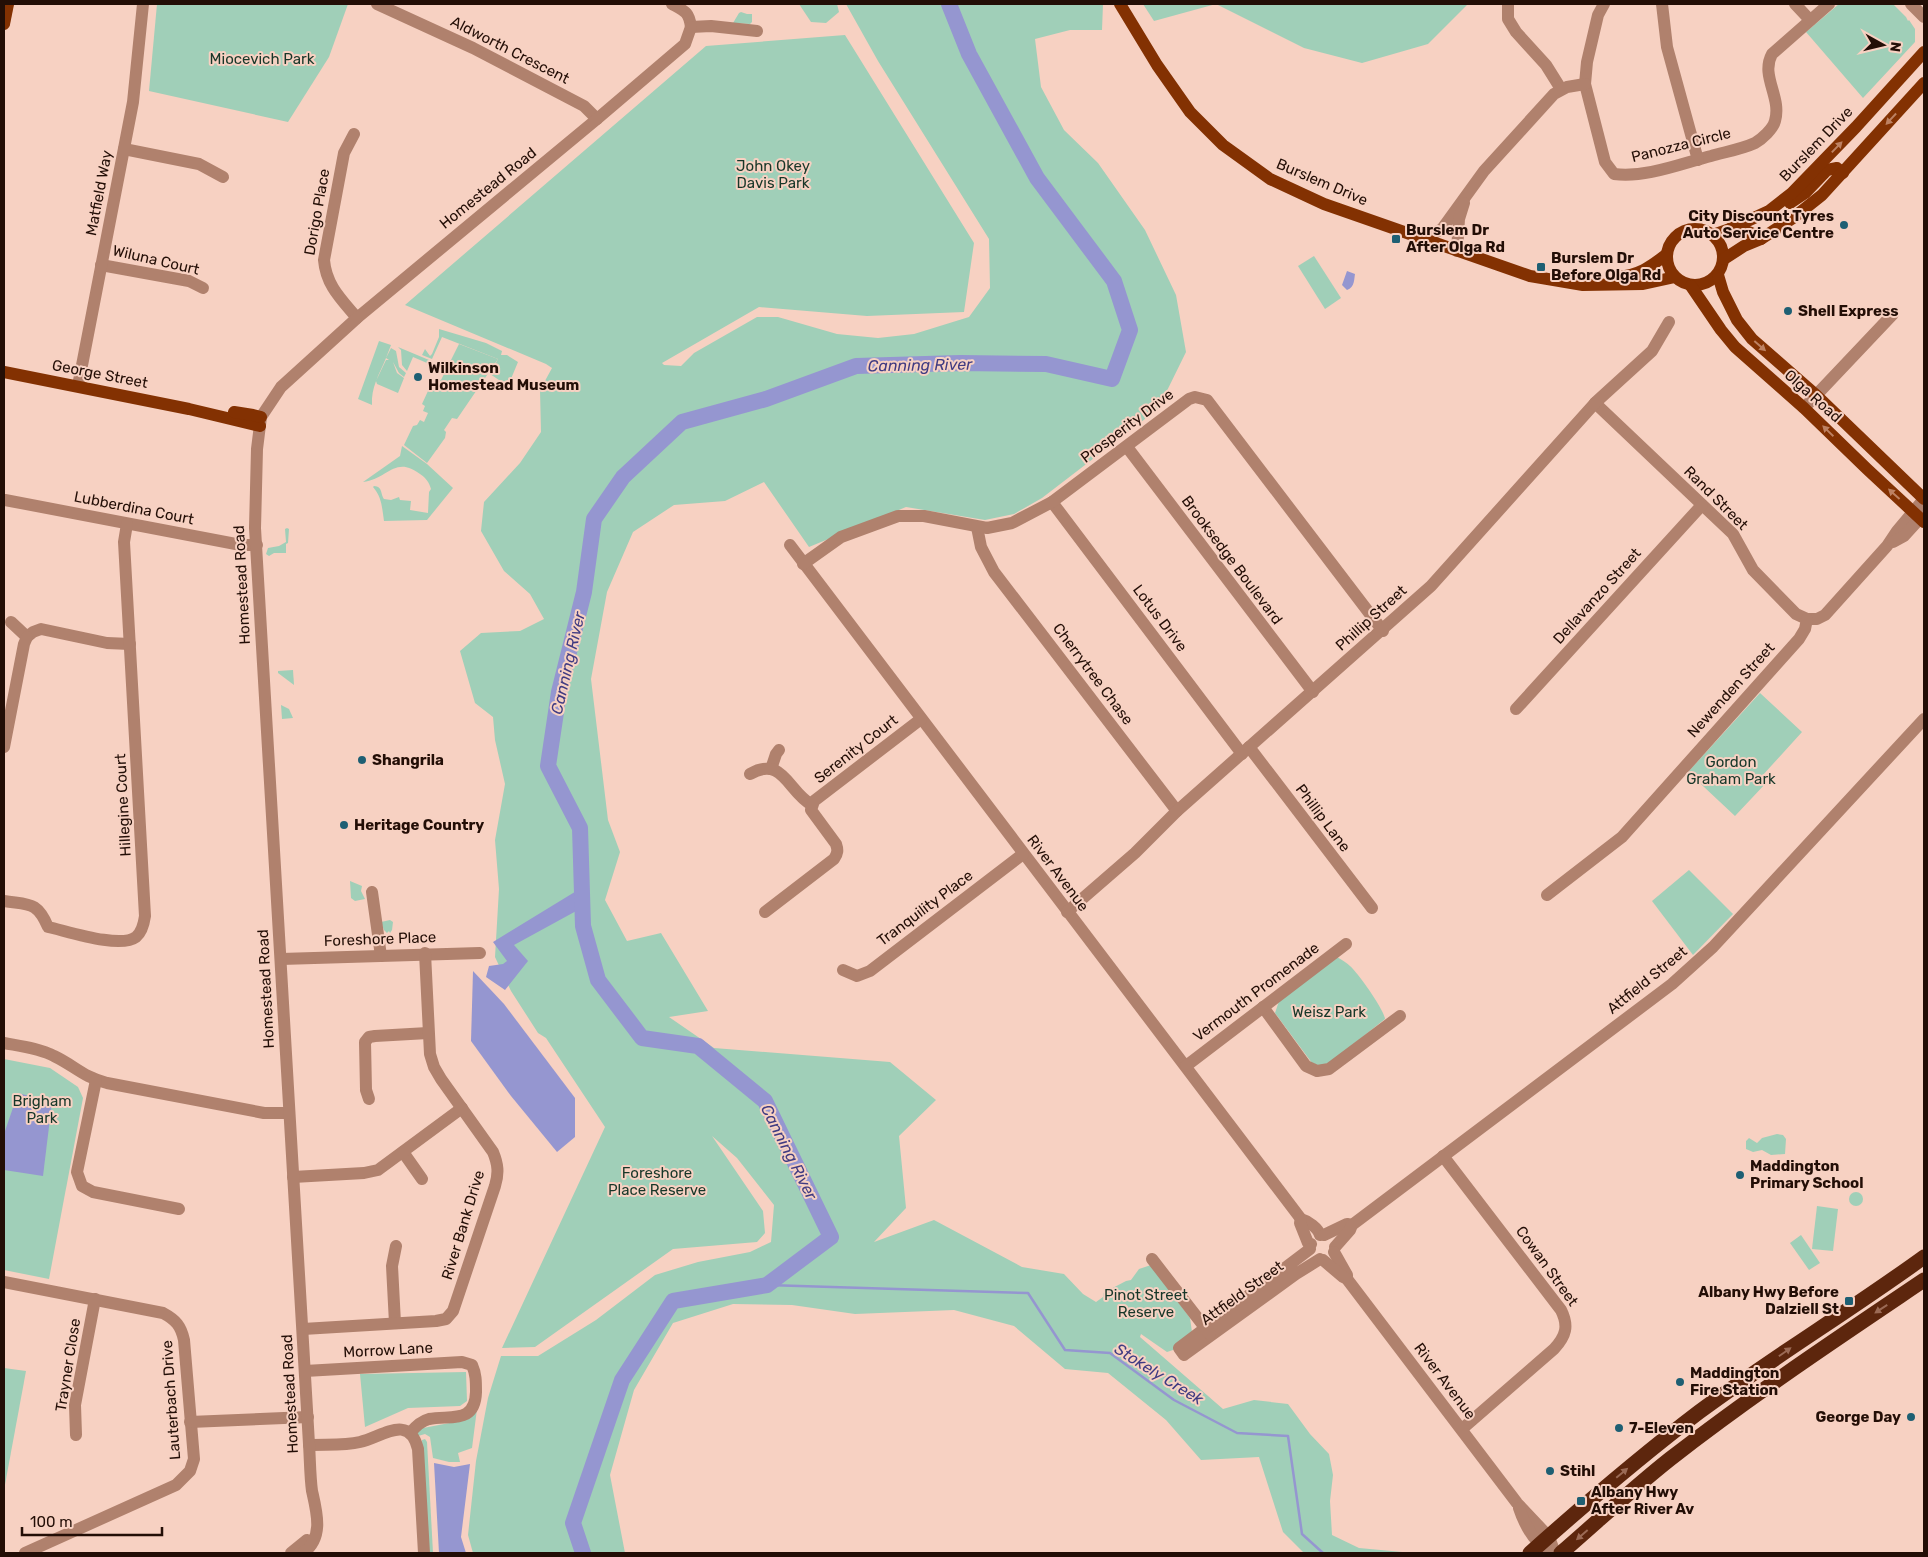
<svg xmlns="http://www.w3.org/2000/svg" width="1928" height="1557" viewBox="0 0 1928 1557" font-family="Rubik,sans-serif">
<rect width="100%" height="100%" fill="#f7d1c2"/>
<!-- green -->
<g fill="#a0cfb8">
<polygon points="157,4 348,4 329,57 288,122 149,91"/>
<polygon points="799,4 837,4 839,12 826,23 811,22"/>
<polygon points="846,4 1103,4 1102,30 1070,30 1035,39 1041,87 1064,130 1098,163 1145,230 1176,295 1186,352 1158,409 1042,498 1014,514 985,520 906,507 809,547 764,482 725,501 674,505 633,532 607,592 591,679 608,820 620,852 605,900 627,941 661,933 708,1011 669,1017 714,1048 890,1062 936,1100 899,1136 906,1208 874,1242 934,1220 1022,1267 1064,1274 1083,1294 1096,1302 1103,1297 1103,1293 1126,1281 1131,1280 1139,1269 1151,1265 1190,1318 1192,1332 1179,1348 1167,1352 1141,1334 1140,1337 1223,1409 1254,1400 1288,1404 1310,1434 1329,1454 1333,1475 1330,1501 1332,1535 1359,1548 1413,1553 1304,1553 1283,1532 1259,1457 1201,1460 1166,1420 1108,1373 1065,1369 1014,1326 954,1310 855,1314 792,1305 733,1304 673,1323 634,1390 610,1475 625,1553 473,1553 468,1535 476,1461 488,1398 501,1356 538,1356 596,1320 655,1275 698,1262 750,1252 771,1242 774,1205 737,1158 712,1136 763,1211 765,1233 757,1242 673,1249 535,1347 502,1348 605,1127 546,1038 538,1033 511,991 495,957 499,889 495,840 505,784 495,740 493,717 475,703 460,651 481,633 520,631 544,619 530,594 504,571 481,531 484,502 520,463 541,432 540,390 552,368 546,364 405,305 706,46 845,35 974,243 964,312 867,316 759,307 662,363 664,365 681,366 694,353 757,317 778,317 837,334 878,338 914,334 969,317 990,288 989,239 878,61"/>
<polygon points="1143,4 1216,4 1154,21"/>
<polygon points="1216,4 1468,4 1428,44 1362,63 1304,48"/>
<polygon points="1839,4 1893,4 1906,17 1908,21 1909,20 1915,29 1915,42 1863,98 1806,32"/>
<polygon points="741,12 747,14 752,14 752,22 750,24 733,23 739,13"/>
<polygon points="1314,256 1341,298 1325,309 1298,266"/>
<polygon points="439,329 486,343 502,351 501,355 507,355 518,362 508,386 490,374 498,359 442,337 432,359 422,355 425,349 430,356 432,354 439,337"/>
<path d="M379,341l12,4 -5,13 5,-10 5,3 3,16 7,6 -2,4 -5,-4 -6,-11 4,11 7,5 -6,15 -21,-9 -1,-3 10,-21h3l-3,-2c-7,17 -15,29 -14,47l-14,-6z"/>
<polygon points="459,344 498,359 457,419 452,418 444,430 446,432 445,438 427,463 404,445 413,426 417,425 420,420 424,422 428,413 423,411 425,406 422,404 434,378 441,380"/>
<polygon points="398,347 429,360 427,363 413,357 407,371 402,365 401,350"/>
<path d="M402,446l25,18 26,24 -26,32 -43,1c-2,-13 -2,-24 -11,-34l1,-1c9,1 6,7 10,13l7,1 8,-3 1,3 11,1 -1,9 18,3 1,-21 2,-3c-2,-7 -5,-11 -11,-15 -25,-19 -32,5 -57,8l37,-26z"/>
<polygon points="287,528 289,529 288,543 286,544 286,553 274,553 269,556 266,554 268,548 279,546 286,542 285,529"/>
<polygon points="293,670 294,685 278,673 278,671"/>
<polygon points="1760,693 1802,732 1762,776 1767,782 1735,816 1688,772"/>
<polygon points="281,705 289,709 293,718 282,719"/>
<polygon points="1689,870 1733,914 1693,955 1652,901"/>
<polygon points="350,881 362,886 361,891 365,899 355,901 351,898"/>
<polygon points="390,920 393,922 392,930 390,933 389,931 387,933 384,930 381,922"/>
<path d="M1337,957c5,3 10,6 13,9 8,7 35,45 35,53l-54,43 -11,4 -8,-3 -37,-50 4,-12z"/>
<polygon points="4,1059 50,1068 78,1087 83,1098 49,1279 4,1270"/>
<polygon points="1777,1134 1783,1135 1786,1139 1785,1154 1771,1155 1762,1150 1753,1152 1746,1149 1746,1141 1749,1138 1757,1143 1762,1138"/>
<circle cx="1856" cy="1199" r="7"/>
<polygon points="1817,1206 1838,1209 1833,1251 1812,1249"/>
<polygon points="1801,1235 1820,1263 1809,1270 1790,1243"/>
<polygon points="4,1368 26,1371 4,1490"/>
<polygon points="466,1372 467,1401 460,1406 408,1408 365,1427 360,1374"/>
<polygon points="477,1409 472,1448 458,1453 460,1462 449,1462 433,1458 430,1437 425,1434 418,1436 418,1429 465,1420"/>
<polygon points="425,1439 427,1442 433,1553 426,1553 422,1440"/>
</g>
<!-- water -->
<g fill="#9596d0">
<path d="M1347,271l8,3c-1,5 0,13 -8,16l-5,-5z"/>
<polygon points="578,890 578,910 514,945 528,961 505,990 486,977 489,966 503,964 507,961 493,942"/>
<polygon points="473,971 504,1004 575,1098 575,1137 557,1152 511,1096 471,1041"/>
<polygon points="18,1093 52,1102 43,1176 4,1170 4,1134"/>
<polygon points="434,1463 454,1467 470,1464 461,1537 466,1553 439,1553"/>
</g>
<g fill="none" stroke-linecap="round" stroke-linejoin="round">
<!-- stream -->
<polyline stroke="#9596d0" stroke-width="2.5" points="767,1285 1028,1293 1065,1350 1110,1353 1174,1400 1237,1433 1288,1436 1302,1534 1323,1553"/>
<!-- river -->
<polyline stroke="#9596d0" stroke-width="16" points="583,1553 573,1523 622,1380 673,1301 767,1285 831,1237 765,1101 698,1046 642,1038 598,980 583,926 580,828 548,766 559,692 584,592 594,519 623,477 682,422 766,399 856,366 960,363 1046,364 1112,379 1130,330 1114,281 1037,178 969,54 949,4"/>
<!-- minor -->
<g stroke="#b0816d" stroke-width="12">
<polyline points="377,4 473,48 584,106 597,119"/>
<path d="M672,4c13,7 17,8 19,23l20,-1 46,5"/>
<polyline points="1508,4 1508,19 1516,32 1546,65 1561,89"/>
<path d="M1604,4l-6,11 -11,47 -2,22 20,78 9,12c32,4 66,-10 97,-18 14,-4 31,-7 44,-13 7,-4 18,-14 20,-22 7,-24 -15,-45 -3,-67l57,-50"/>
<polyline points="1662,4 1667,47 1698,160"/>
<polyline points="1795,4 1810,20"/>
<polyline points="1911,4 1924,17"/>
<path d="M354,134l-10,19 -20,107c2,25 17,39 33,58"/>
<polyline points="124,149 199,164 223,177"/>
<polyline points="1423,239 1442,229 1484,171 1554,94 1567,87 1585,84"/>
<polyline points="1457,251 1459,219 1464,203"/>
<polyline points="101,265 189,281 203,288"/>
<polyline points="78,386 133,102 143,4"/>
<polyline points="1595,403 1733,534 1753,570 1796,614 1807,619 1817,619 1825,615 1887,546 1897,531 1924,499"/>
<polyline points="1804,408 1893,314"/>
<polyline points="1127,447 1313,692"/>
<polyline points="5,500 241,545 257,545"/>
<polyline points="1052,502 1242,754"/>
<polyline points="977,527 981,547 994,572 1177,811"/>
<polyline points="1893,542 1904,536 1924,514"/>
<path d="M790,545l511,674c7,2 17,9 19,16"/>
<polyline points="803,564 841,537 898,516 924,516 987,528 1012,523 1052,502 1189,399 1195,397 1207,400 1383,631"/>
<polyline points="11,622 27,637 33,632 41,629 107,643 130,644"/>
<polyline points="1516,709 1702,505"/>
<polyline points="4,747 24,644 27,637"/>
<polyline points="1249,747 1372,908"/>
<polyline points="771,769 776,754 779,750"/>
<path d="M750,774c33,-19 38,18 62,31"/>
<polyline points="372,892 381,956"/>
<polyline points="1547,895 1622,837 1799,639 1805,629 1807,619"/>
<path d="M4,901c25,4 33,0 44,26 19,4 72,22 88,10 6,-5 8,-14 9,-21l-21,-374 3,-18"/>
<path d="M765,912l69,-53c4,-6 4,-9 2,-15l-25,-34 3,-9 107,-82"/>
<polyline points="1067,912 1135,853 1177,811 1431,586 1596,402 1652,351 1669,322"/>
<polyline points="281,959 480,953"/>
<polyline points="843,970 857,976 870,971 1023,854"/>
<polyline points="1263,1007 1306,1066 1317,1071 1329,1069 1400,1016"/>
<path d="M4,1043c16,3 35,5 50,13 21,10 29,21 53,27l157,30h25"/>
<polyline points="1186,1066 1346,944"/>
<polyline points="96,1080 77,1172 82,1186 93,1192 179,1209"/>
<polyline points="369,1099 366,1090 365,1042 369,1037 375,1036 428,1033"/>
<polyline points="403,1152 422,1179"/>
<path d="M1443,1156l118,154c8,16 5,26 -7,39l-92,80"/>
<polyline points="293,1177 364,1173 378,1170 462,1108"/>
<polyline points="1301,1219 1300,1223 1308,1243 1311,1244"/>
<polyline points="1324,1235 1347,1224 1352,1225"/>
<polyline points="1335,1247 1350,1230 1352,1225 1672,984 1713,947 1924,719"/>
<polyline points="1310,1249 1179,1348 1184,1355 1296,1274 1320,1259"/>
<polyline points="1334,1252 1347,1275 1347,1278"/>
<polyline points="1152,1259 1210,1334"/>
<polyline points="1323,1260 1343,1277 1347,1279 1517,1503 1549,1537 1555,1553"/>
<path d="M4,1282l159,31c13,7 18,13 21,27l10,119 -4,12 -14,14 -151,68"/>
<polyline points="395,1323 392,1266 396,1246"/>
<path d="M303,1329l133,-8 10,-2 7,-8 42,-125c4,-13 3,-22 -2,-34l-52,-73 -7,-12 -4,-13 -5,-101"/>
<path d="M305,1371l157,-9 10,3c4,9 4,16 4,27 -1,32 -25,23 -47,27 -8,2 -14,8 -19,14"/>
<polyline points="190,1422 308,1417"/>
<polyline points="76,1435 75,1405 95,1299"/>
<path d="M309,1445c16,-1 35,1 51,-3 22,-5 49,-29 58,7l6,104"/>
<path d="M1519,1508c5,15 14,32 27,41"/>
<polyline points="291,1553 307,1540"/>
<path d="M303,1553c21,-15 14,-40 9,-62 -2,-15 -2,-32 -3,-47l-54,-916 2,-79 4,-32 20,-30 76,-69 240,-199 88,-75 6,-17"/>
</g>
<!-- major -->
<g stroke="#833102" stroke-width="12">
<polyline points="1120,4 1157,65 1190,112 1223,145 1270,179 1324,204 1530,276 1583,285 1643,284 1675,277"/>
<polyline points="4,24 8,4"/>
<polyline points="1790,203 1805,193 1827,170 1837,168 1843,173"/>
<circle cx="1695" cy="257" r="28"/>
<path d="M1730,229c12,1 21,2 31,10"/>
<polyline points="1713,235 1730,229 1769,211 1792,193 1856,127 1924,52"/>
<polyline points="1724,259 1744,246 1761,239 1793,218 1822,195 1924,83"/>
<polyline points="1718,275 1723,292 1737,320 1752,339 1816,395 1924,499"/>
<path d="M1617,277c22,-2 32,-9 50,-23"/>
<polyline points="1691,286 1721,330 1735,347 1804,408 1867,469 1924,522"/>
<polyline points="4,372 189,409 260,426"/>
<polyline points="234,412 253,415 261,417"/>
</g>
<!-- highway -->
<g stroke="#5d260d" stroke-width="15">
<path d="M1530,1553c55,-49 111,-97 169,-141 73,-54 152,-102 225,-155"/>
<path d="M1561,1553c36,-31 71,-64 109,-94 82,-64 168,-121 254,-179"/>
</g>
</g>
<!-- one-way arrows -->
<defs><path id="oneway-solid" d="M-6-.8H1V-3.2L6.5 0L1 3.2V.8H-6Z" transform="scale(1.25)"/></defs>
<g fill="#bd8162">
<use href="#oneway-solid" transform="translate(1891 119) rotate(133)"/>
<use href="#oneway-solid" transform="translate(1837 147) rotate(-46)"/>
<use href="#oneway-solid" transform="translate(1760 346) rotate(41)"/>
<use href="#oneway-solid" transform="translate(1828 431) rotate(-136)"/>
<use href="#oneway-solid" transform="translate(1894 494) rotate(-138)"/>
</g>
<g fill="#9b6a55">
<use href="#oneway-solid" transform="translate(1881 1309) rotate(147)"/>
<use href="#oneway-solid" transform="translate(1785 1352) rotate(-35)"/>
<use href="#oneway-solid" transform="translate(1622 1473) rotate(-40)"/>
<use href="#oneway-solid" transform="translate(1582 1535) rotate(139)"/>
</g>
<!-- markers -->
<g fill="#1e5f73" stroke="#f7d1c2" stroke-width="2">
<circle cx="1844" cy="225" r="5"/>
<rect x="1391" y="234" width="10" height="10" rx="2.5"/>
<rect x="1536" y="262" width="10" height="10" rx="2.5"/>
<circle cx="1788" cy="311" r="5"/>
<circle cx="418" cy="377" r="5"/>
<circle cx="362" cy="760" r="5"/>
<circle cx="344" cy="825" r="5"/>
<circle cx="1740" cy="1175" r="5"/>
<rect x="1844" y="1296" width="10" height="10" rx="2.5"/>
<circle cx="1680" cy="1382" r="5"/>
<circle cx="1911" cy="1417" r="5"/>
<circle cx="1619" cy="1428" r="5"/>
<circle cx="1550" cy="1471" r="5"/>
<rect x="1576" y="1496" width="10" height="10" rx="2.5"/>
</g>
<g text-anchor="middle" dominant-baseline="central" stroke-width="4" stroke-linejoin="round" paint-order="stroke">
<!-- street labels -->
<g font-size="15" fill="#230e06" stroke="#f7d1c2">
<text transform="translate(510 50) rotate(27)">Aldworth Crescent</text>
<text transform="translate(1816 144) rotate(-46)">Burslem Drive</text>
<text transform="translate(1681 145) rotate(-14)">Panozza Circle</text>
<text transform="translate(1322 182) rotate(23)">Burslem Drive</text>
<text transform="translate(488 188) rotate(-39)">Homestead Road</text>
<text transform="translate(99 193) rotate(-79)">Matfield Way</text>
<text transform="translate(317 212) rotate(-80)">Dorigo Place</text>
<text transform="translate(156 260) rotate(13)">Wiluna Court</text>
<text transform="translate(100 374) rotate(11)">George Street</text>
<text transform="translate(1813 396) rotate(42)">Olga Road</text>
<text transform="translate(1127 426) rotate(-37)">Prosperity Drive</text>
<text transform="translate(1716 498) rotate(45)">Rand Street</text>
<text transform="translate(134 508) rotate(11)">Lubberdina Court</text>
<text transform="translate(1232 560) rotate(53)">Brooksedge Boulevard</text>
<text transform="translate(242 585) rotate(-93)">Homestead Road</text>
<text transform="translate(1597 596) rotate(-48)">Dellavanzo Street</text>
<text transform="translate(1160 618) rotate(53)">Lotus Drive</text>
<text transform="translate(1371 618) rotate(-42)">Phillip Street</text>
<text transform="translate(1093 674) rotate(53)">Cherrytree Chase</text>
<text transform="translate(1731 690) rotate(-48)">Newenden Street</text>
<text transform="translate(856 749) rotate(-38)">Serenity Court</text>
<text transform="translate(123 805) rotate(-93)">Hillegine Court</text>
<text transform="translate(1323 818) rotate(53)">Phillip Lane</text>
<text transform="translate(1058 873) rotate(53)">River Avenue</text>
<text transform="translate(925 908) rotate(-37)">Tranquility Place</text>
<text transform="translate(380 939) rotate(-2)">Foreshore Place</text>
<text transform="translate(1647 980) rotate(-39)">Attfield Street</text>
<text transform="translate(266 989) rotate(-93)">Homestead Road</text>
<text transform="translate(1256 992) rotate(-37)">Vermouth Promenade</text>
<text transform="translate(463 1225) rotate(-73)">River Bank Drive</text>
<text transform="translate(1547 1266) rotate(54)">Cowan Street</text>
<text transform="translate(1242 1293) rotate(-36)">Attfield Street</text>
<text transform="translate(388 1350) rotate(-3)">Morrow Lane</text>
<text transform="translate(68 1365) rotate(-81)">Trayner Close</text>
<text transform="translate(1445 1381) rotate(53)">River Avenue</text>
<text transform="translate(290 1394) rotate(-93)">Homestead Road</text>
<text transform="translate(171 1400) rotate(-94)">Lauterbach Drive</text>
</g>
<!-- park labels -->
<g font-size="15" fill="#173729" stroke="#f7d1c2">
<text x="262" y="59">Miocevich Park</text>
<text x="773" y="166">John Okey<tspan x="773" dy="17">Davis Park</tspan></text>
<text x="1731" y="762">Gordon<tspan x="1731" dy="17">Graham Park</tspan></text>
<text x="1329" y="1012">Weisz Park</text>
<text x="42" y="1101">Brigham<tspan x="42" dy="17">Park</tspan></text>
<text x="657" y="1173">Foreshore<tspan x="657" dy="17">Place Reserve</tspan></text>
<text x="1146" y="1295">Pinot Street<tspan x="1146" dy="17">Reserve</tspan></text>
</g>
<!-- poi labels -->
<g font-size="15" font-weight="bold" fill="#230e06" stroke="#f7d1c2" text-anchor="start">
<text x="1834" y="216" text-anchor="end">City Discount Tyres<tspan x="1834" dy="17">Auto Service Centre</tspan></text>
<text x="1406" y="230">Burslem Dr<tspan x="1406" dy="17">After Olga Rd</tspan></text>
<text x="1551" y="258">Burslem Dr<tspan x="1551" dy="17">Before Olga Rd</tspan></text>
<text x="1798" y="311">Shell Express</text>
<text x="428" y="368">Wilkinson<tspan x="428" dy="17">Homestead Museum</tspan></text>
<text x="372" y="760">Shangrila</text>
<text x="354" y="825">Heritage Country</text>
<text x="1750" y="1166">Maddington<tspan x="1750" dy="17">Primary School</tspan></text>
<text x="1839" y="1292" text-anchor="end">Albany Hwy Before<tspan x="1839" dy="17">Dalziell St</tspan></text>
<text x="1690" y="1373">Maddington<tspan x="1690" dy="17">Fire Station</tspan></text>
<text x="1901" y="1417" text-anchor="end">George Day</text>
<text x="1629" y="1428">7-Eleven</text>
<text x="1560" y="1471">Stihl</text>
<text x="1591" y="1492">Albany Hwy<tspan x="1591" dy="17">After River Av</tspan></text>
</g>
<!-- water labels -->
<g font-size="16" font-style="italic" fill="#403b82" stroke="#f7d1c2">
<text transform="translate(920 365) rotate(-1)">Canning River</text>
<text transform="translate(568 663) rotate(-77)">Canning River</text>
<text transform="translate(789 1152) rotate(63)">Canning River</text>
<text transform="translate(1159 1374) rotate(32)">Stokely Creek</text>
</g>
</g>
<!-- border -->
<rect width="1928" height="1557" fill="none" stroke="#230e06" stroke-width="10"/>
<!-- north arrow -->
<g transform="translate(1883 45) rotate(98)" stroke="#f7d1c2" stroke-width="4" paint-order="stroke">
<path d="M0-4L9 19L0 12L-9 19Z" fill="#230e06"/>
<text y="-8" font-size="14" font-weight="bold" text-anchor="middle" fill="#230e06">N</text>
</g>
<!-- scale -->
<path d="M22 1527v8h140v-8" fill="none" stroke="#230e06" stroke-width="2.5"/>
<text x="30" y="1527" font-size="15" fill="#230e06" stroke="#f7d1c2" stroke-width="4" paint-order="stroke">100 m</text>
</svg>
